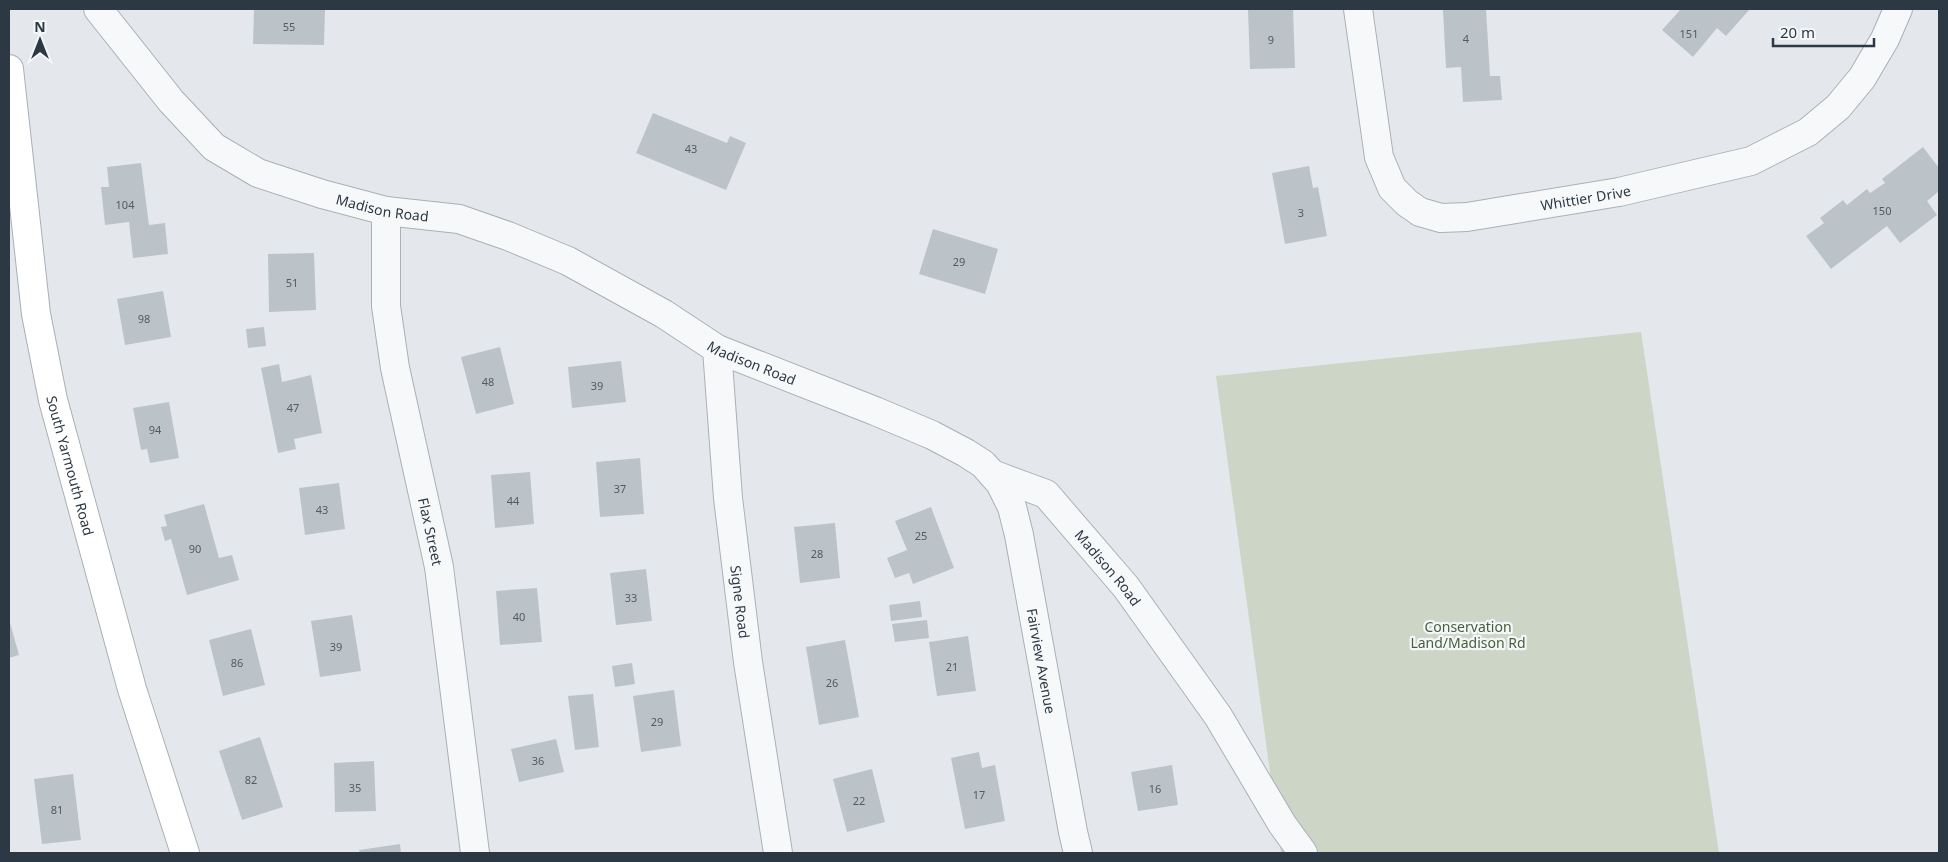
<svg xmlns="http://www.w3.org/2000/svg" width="1948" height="862" viewBox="0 0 1948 862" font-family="'Noto Sans',sans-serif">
<rect width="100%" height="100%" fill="#e4e8ec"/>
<!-- green -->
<polygon fill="#ccd5c6" points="1641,332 1719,853 1281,853 1216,376"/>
<!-- building -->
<g fill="#bbc3c9">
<polygon points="254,9 325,9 324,45 253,44"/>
<polygon points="1248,9 1293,9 1295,68 1250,69"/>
<polygon points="1486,9 1490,76 1500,76 1502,100 1463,102 1461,67 1446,68 1443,10"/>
<polygon points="1681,9 1750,9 1726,36 1717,28 1693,57 1662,30"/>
<polygon points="653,113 727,143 730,136 746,143 726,190 636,153"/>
<polygon points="1923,147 1939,168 1939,191 1927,201 1937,215 1900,243 1887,226 1831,269 1806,236 1824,223 1820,218 1843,200 1847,205 1867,189 1870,193 1885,183 1882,179"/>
<polygon points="141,163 149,225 165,223 168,254 133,258 129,222 105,225 101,187 109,187 107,167"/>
<polygon points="1309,166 1313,188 1318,187 1327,236 1285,244 1272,173"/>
<polygon points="933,229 998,249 985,294 919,274"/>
<polygon points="314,253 316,310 269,312 268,254"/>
<polygon points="163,291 171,337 125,345 117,299"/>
<polygon points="264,327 266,346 248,348 246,329"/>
<polygon points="500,347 514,404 476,414 461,357"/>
<polygon points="621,361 626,402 572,408 568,367"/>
<polygon points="279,364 282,382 311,375 322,433 294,439 296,449 278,453 261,368"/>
<polygon points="169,402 179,458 150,463 147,449 141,450 133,408"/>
<polygon points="640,458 644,514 600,517 596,462"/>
<polygon points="530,472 534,524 495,528 491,475"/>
<polygon points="339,483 345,529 305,535 299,488"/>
<polygon points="204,504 219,558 232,555 239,580 187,595 171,539 165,541 161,527 167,526 164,515"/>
<polygon points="931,507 954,568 913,584 909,573 895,578 887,558 907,550 895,521"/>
<polygon points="835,523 840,578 800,583 794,527"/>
<polygon points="646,569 652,621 616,625 610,573"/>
<polygon points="537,588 542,642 500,645 496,591"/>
<polygon points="920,601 922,617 891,621 889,605"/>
<polygon points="352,615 361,671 320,677 311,621"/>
<polygon points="9,619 19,655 9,658"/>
<polygon points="927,620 929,638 895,642 892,624"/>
<polygon points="251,629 265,685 223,696 209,640"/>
<polygon points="968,636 976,691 937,696 929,642"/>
<polygon points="845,640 859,717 819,725 806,647"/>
<polygon points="632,663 635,684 615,687 612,666"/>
<polygon points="674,690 681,746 641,752 633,696"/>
<polygon points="593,694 599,747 575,750 568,696"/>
<polygon points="260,737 283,807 242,820 219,751"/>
<polygon points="556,739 564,772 519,782 511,749"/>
<polygon points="979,752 982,768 995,765 1005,821 965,829 951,758"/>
<polygon points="374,761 376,811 335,812 334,763"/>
<polygon points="1172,765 1178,805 1138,811 1131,772"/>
<polygon points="872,769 885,822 847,832 833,779"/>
<polygon points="73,774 81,840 42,844 34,779"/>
<polygon points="400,844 401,853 360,853 359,850"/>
</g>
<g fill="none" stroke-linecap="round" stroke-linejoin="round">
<!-- minor casing -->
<g stroke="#a9b0b6" stroke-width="30">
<g id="minor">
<path id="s1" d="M98,9l73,92 43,46 44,26 64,21 64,17 73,8 49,17 60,25 96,53 53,35 158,62 57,24 34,18 17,11 17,19 12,24 7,28 54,297 5,21"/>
<path id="s2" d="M1358,9l21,148 13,31 15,15 13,9 21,6 26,-1 152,-25 132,-31 57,-29 30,-25 24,-29 23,-39 13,-30"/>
<path id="s3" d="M386,211v95l9,62 44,199 36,286"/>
<path id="s4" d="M717,349l11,149 20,164 30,191"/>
<path id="s5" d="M992,474l54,20 80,93 92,129 64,108 21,29"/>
</g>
</g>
<!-- secondary casing -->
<g stroke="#a9b0b6" stroke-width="30">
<g id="secondary">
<path id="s6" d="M9,69l27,245 17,86 79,289 53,164"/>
</g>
</g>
<!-- minor -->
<use href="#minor" stroke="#f7f8fa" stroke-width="28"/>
<!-- secondary -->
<use href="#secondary" stroke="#fff" stroke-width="28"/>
</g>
<g text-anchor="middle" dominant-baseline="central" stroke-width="4.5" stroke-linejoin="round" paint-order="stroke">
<!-- number labels -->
<g font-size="11" fill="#505c65">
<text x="289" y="26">55</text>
<text x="1689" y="33">151</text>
<text x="1466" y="38">4</text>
<text x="1271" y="39">9</text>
<text x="691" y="148">43</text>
<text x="125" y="204">104</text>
<text x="1882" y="210">150</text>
<text x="1301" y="212">3</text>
<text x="959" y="261">29</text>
<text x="292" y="282">51</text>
<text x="144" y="318">98</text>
<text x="488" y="381">48</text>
<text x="597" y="385">39</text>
<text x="293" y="407">47</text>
<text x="155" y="429">94</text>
<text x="620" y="488">37</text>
<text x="513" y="500">44</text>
<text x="322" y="509">43</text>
<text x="921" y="535">25</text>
<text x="195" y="548">90</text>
<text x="817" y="553">28</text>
<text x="631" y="597">33</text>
<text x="519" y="616">40</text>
<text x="336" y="646">39</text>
<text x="237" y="662">86</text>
<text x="952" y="666">21</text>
<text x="832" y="682">26</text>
<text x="657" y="721">29</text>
<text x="538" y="760">36</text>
<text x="251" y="779">82</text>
<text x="355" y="787">35</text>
<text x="1155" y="788">16</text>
<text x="979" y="794">17</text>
<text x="859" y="800">22</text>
<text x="57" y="809">81</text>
</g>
<!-- street labels -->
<g font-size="14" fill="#2c3944" stroke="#f4f7f9">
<text stroke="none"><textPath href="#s2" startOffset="388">Whittier Drive</textPath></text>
<text stroke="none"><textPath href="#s1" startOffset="361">Madison Road</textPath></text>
<text stroke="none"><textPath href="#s1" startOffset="766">Madison Road</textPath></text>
<text stroke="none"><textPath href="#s6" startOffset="402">South Yarmouth Road</textPath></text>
<text stroke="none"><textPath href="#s3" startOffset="325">Flax Street</textPath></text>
<text stroke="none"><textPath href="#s5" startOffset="154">Madison Road</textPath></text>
<text stroke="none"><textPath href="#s4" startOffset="254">Signe Road</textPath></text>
<text stroke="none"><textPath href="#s1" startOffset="1228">Fairview Avenue</textPath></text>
</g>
<!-- park labels -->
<g font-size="14" fill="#475f3a" stroke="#f4f7f9">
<text x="1468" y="626">Conservation<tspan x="1468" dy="16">Land/Madison Rd</tspan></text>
</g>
</g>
<!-- border -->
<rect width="1948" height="862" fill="none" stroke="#2c3944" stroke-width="20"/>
<!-- north arrow -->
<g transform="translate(40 40)" stroke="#f4f7f9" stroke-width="4" paint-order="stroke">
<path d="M0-4L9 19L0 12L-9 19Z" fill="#2c3944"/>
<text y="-8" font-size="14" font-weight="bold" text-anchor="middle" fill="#2c3944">N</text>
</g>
<!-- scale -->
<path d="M1773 38v8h101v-8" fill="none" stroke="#2c3944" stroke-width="2.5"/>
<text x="1780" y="38" font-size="15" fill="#2c3944" stroke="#f4f7f9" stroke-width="4" paint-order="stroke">20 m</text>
</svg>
